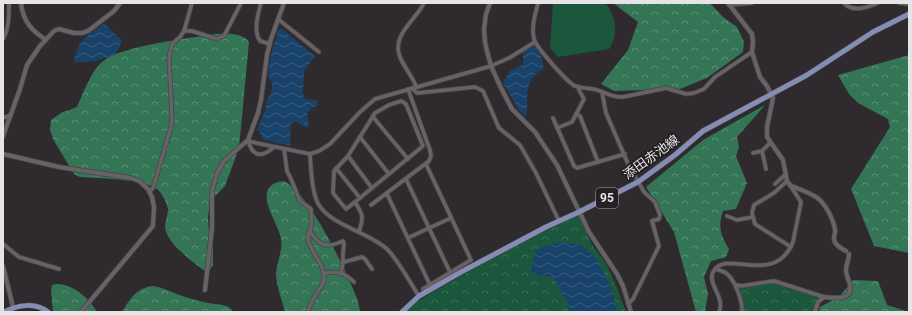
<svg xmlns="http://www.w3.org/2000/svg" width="912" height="315" viewBox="0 0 912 315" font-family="Roboto,'Noto Sans JP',sans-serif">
<defs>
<pattern id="forest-crowns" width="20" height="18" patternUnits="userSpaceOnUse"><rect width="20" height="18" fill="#347556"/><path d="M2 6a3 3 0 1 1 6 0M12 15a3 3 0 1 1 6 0" fill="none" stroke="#5b8f76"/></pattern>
<pattern id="park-crowns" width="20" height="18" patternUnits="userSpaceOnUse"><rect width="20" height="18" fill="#1a573c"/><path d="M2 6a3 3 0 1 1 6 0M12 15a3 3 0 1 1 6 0" fill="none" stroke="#3b6f58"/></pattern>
<pattern id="water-waves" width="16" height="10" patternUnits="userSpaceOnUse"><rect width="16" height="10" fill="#19426a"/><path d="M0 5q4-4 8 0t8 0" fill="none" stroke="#3a5d7f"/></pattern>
</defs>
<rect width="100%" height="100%" fill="#2e2a2e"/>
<!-- grass -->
<path fill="#1a573c" d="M553,3h52c11,12 14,32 4,46l-51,8 -8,-9z"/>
<!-- forest -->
<g fill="url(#forest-crowns)">
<polygon points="613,3 710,3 723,17 737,27 744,42 743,52 707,78 680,89 614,91 601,84 628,50 638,22"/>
<path d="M215,34c12,0 26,-2 34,8l-10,106 -14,38 -15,15 -2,16 1,17 4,15v16l-4,6h-4c-11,-8 -39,-28 -40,-44 0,-6 3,-12 3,-18 -1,-5 -6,-16 -10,-19 -12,-11 -61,-12 -78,-13l-6,-3 -21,-35 -3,-9 1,-10 10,-7 16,-6c6,-13 14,-36 25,-45 20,-17 85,-23 113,-28z"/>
<polygon points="909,55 909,253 874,246 851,189 890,127 888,119 858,103 849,94 838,75"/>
<path d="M765,105l-28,32 2,10 -3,9 11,27 -11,26 -13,2c-5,16 -3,23 6,38l-3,8 -15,4 -7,16 4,17 -3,18h-9l-22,-80 -28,-45 57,-47z"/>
<path d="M283,181c24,8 63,89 72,113 3,6 4,12 5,18h-75c-3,-12 -9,-27 -9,-39 1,-11 7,-23 5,-34 -3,-18 -32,-53 2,-58z"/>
<polygon points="853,280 878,281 887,305 909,312 819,312 820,307 840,296"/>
<path d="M56,284c17,0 32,13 41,28h-44l-2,-22 1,-5z"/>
<path d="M153,286c8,1 16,5 24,8 10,4 21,7 31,9 8,2 21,0 25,9h-111c9,-14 14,-24 31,-26z"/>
</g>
<!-- park -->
<g fill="url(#park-crowns)">
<polygon points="579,215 592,245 606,263 617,288 626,312 406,312 416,303 429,294 525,240 575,216"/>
<polygon points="763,283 779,283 821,296 815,312 742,312 743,307 739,288"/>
</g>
<!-- water -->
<g fill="url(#water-waves)">
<path d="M104,24l18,16c-1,4 -4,11 -7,14 -6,5 -33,10 -41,8 2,-20 14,-28 30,-38z"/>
<path d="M279,29h3l33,27 -11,15 -1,23 2,5 12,1 1,5 -8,4v2l-3,1 2,14 -3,1 -10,-5 -5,1 -1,23 -26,-6 -5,-9 -2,-1 8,-19 2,-11c3,-3 6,-12 5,-18 -1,-2 -3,-3 -3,-5 -2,-13 6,-36 10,-48z"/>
<path d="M532,46l4,1 5,9 3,13c-3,2 -8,4 -10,7 -10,10 -5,28 -8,41l-7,-7 -16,-27 7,-12 13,-7v-12z"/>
<polygon points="561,242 581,245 596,258 611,287 617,312 569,312 568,303 553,277 539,276 531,272 535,250"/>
</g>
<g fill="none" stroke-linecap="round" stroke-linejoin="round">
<!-- minor casing -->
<g stroke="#484548" stroke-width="5">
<g id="minor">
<path d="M261,3c-3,11 -8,28 -1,38l10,3"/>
<path d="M538,3c-3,13 -7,24 -4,36 2,8 33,43 41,47 6,2 12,2 18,3 11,2 18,9 30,8l43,-9 20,6 8,-1 10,-4 11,-12 37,-25"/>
<path d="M844,3c9,10 24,4 34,0"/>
<polyline points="899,3 909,4"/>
<polyline points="729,5 752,3"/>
<polyline points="278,19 319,52"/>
<polyline points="184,31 192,31 217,39 224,36 241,3"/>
<path d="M3,39c6,-10 6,-24 6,-36"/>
<path d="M416,86c-4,-10 -12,-19 -16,-29 -9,-22 16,-37 24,-54"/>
<polyline points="412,88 417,93 475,87 483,91 499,128 520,145 536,173 559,221"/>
<polyline points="602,92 606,113 629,166 644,192 655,202 660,215 659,219 652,221 659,246 633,299 628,304"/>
<polyline points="576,114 580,116 598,162"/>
<polyline points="373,117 408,159"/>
<polyline points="3,118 11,115"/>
<polyline points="553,118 574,166 577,168 625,154"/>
<polyline points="557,128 572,122 584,99 579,90 579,87"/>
<polyline points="360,137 389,174"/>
<polyline points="248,140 252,142 310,154 319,151 330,144 360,112 375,99 491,66 509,58 535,42"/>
<path d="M248,140c4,16 13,19 26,7"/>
<path d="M284,149l3,22 4,8 9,22 11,8c0,6 1,13 0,19 -1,4 -4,7 -3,11 3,15 17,25 16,40 -1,9 -14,20 -16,33"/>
<polyline points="762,151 766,169"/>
<polyline points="753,153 762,151 770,143"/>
<path d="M310,154c1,14 1,31 6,45 9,26 53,32 72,51 12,13 21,31 31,46"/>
<polyline points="348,156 372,188"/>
<polyline points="336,168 360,198"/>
<polyline points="406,179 429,228 451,218"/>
<polyline points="787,181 774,193 754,205 752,213 755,224 791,247"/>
<polyline points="775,184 786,174"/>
<polyline points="149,192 153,188 171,127 172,117 169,57 172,44 180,37 184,31 192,3"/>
<polyline points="387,194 430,285"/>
<path d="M355,202l68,-56 -17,-42 -5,-3 -12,4 -14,8 -27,43 -14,15 -1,22 13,16 9,-7c8,12 9,16 4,29"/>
<polyline points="371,205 429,161 431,156 430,150 408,89"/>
<polyline points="727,216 737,220 753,217"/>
<path d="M310,231c9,16 18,17 33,10 2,5 0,7 0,13 0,7 0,12 -2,19"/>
<polyline points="408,238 429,228 450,272"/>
<polyline points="3,244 19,257 59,269"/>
<polyline points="344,262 362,257 365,259 372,269"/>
<path d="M715,269c4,1 9,2 12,5 8,6 16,28 15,38"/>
<path d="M324,273c14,-2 19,-1 30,9"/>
<polyline points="736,285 741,286 774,281 824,297"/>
<polyline points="423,289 471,260 426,164"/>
<path d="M719,312c7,-17 -15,-29 -4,-43 14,-18 60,17 78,-27l8,-40 -11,-17"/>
</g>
</g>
<!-- tertiary casing -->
<g stroke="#484548" stroke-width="5.5">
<g id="tertiary">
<path d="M21,3c2,18 10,27 25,37"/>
<polyline points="490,3 486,14 484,29 485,42 487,51 491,66 501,88 512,109 535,132 557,165 589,232 617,274 623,286 631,312"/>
<path d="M728,3l24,31 1,8 -1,10 8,25 7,9 6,12 -6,29v10l16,23 4,21 3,4c9,5 24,8 31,16 6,7 12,18 14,28 1,3 -1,5 -1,9 0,7 7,10 12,13"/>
<polyline points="3,136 20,89 27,65 40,46 54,31 59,29 74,33 82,33 88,31 114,11 120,3"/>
<polyline points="3,154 59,167 131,178 139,181 148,189 152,197 154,207 153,226 81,312"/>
<polyline points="3,266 13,307"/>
<polyline points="205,290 212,229 212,191 217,173 224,161 248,140 258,113 261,100 267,55 271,39 284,3"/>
<path d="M815,312l3,-10 6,-5c10,1 29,4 26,-12 -1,-5 -4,-10 -4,-15 0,-6 3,-10 3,-16"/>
</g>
</g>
<!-- primary casing -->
<g stroke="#484548" stroke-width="6">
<g id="primary">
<path d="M4,312c14,-7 31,-10 44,0"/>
<polyline points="402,312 419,296 461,272 546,227 579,212 638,182 675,155 703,131 807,75 873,32 909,14"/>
</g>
</g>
<!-- minor -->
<use href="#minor" stroke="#676266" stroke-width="3.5"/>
<!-- tertiary -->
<use href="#tertiary" stroke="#676266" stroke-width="4"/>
<!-- primary -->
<use href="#primary" stroke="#868db5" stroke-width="5"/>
</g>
<g text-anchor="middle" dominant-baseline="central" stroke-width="4" stroke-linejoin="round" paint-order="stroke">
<!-- shield labels -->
<rect fill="#242024" stroke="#aca9ac" stroke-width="1" x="596" y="188" width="22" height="20" rx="3"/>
<g font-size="12" font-weight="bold" fill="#e7e4e7">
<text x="607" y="198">95</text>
</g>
<!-- street labels -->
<g font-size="13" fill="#e7e4e7" stroke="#242024">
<text transform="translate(651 157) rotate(-36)">添田赤池線</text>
</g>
</g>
<!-- border -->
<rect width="912" height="315" fill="none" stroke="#e7e4e7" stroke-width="8"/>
</svg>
